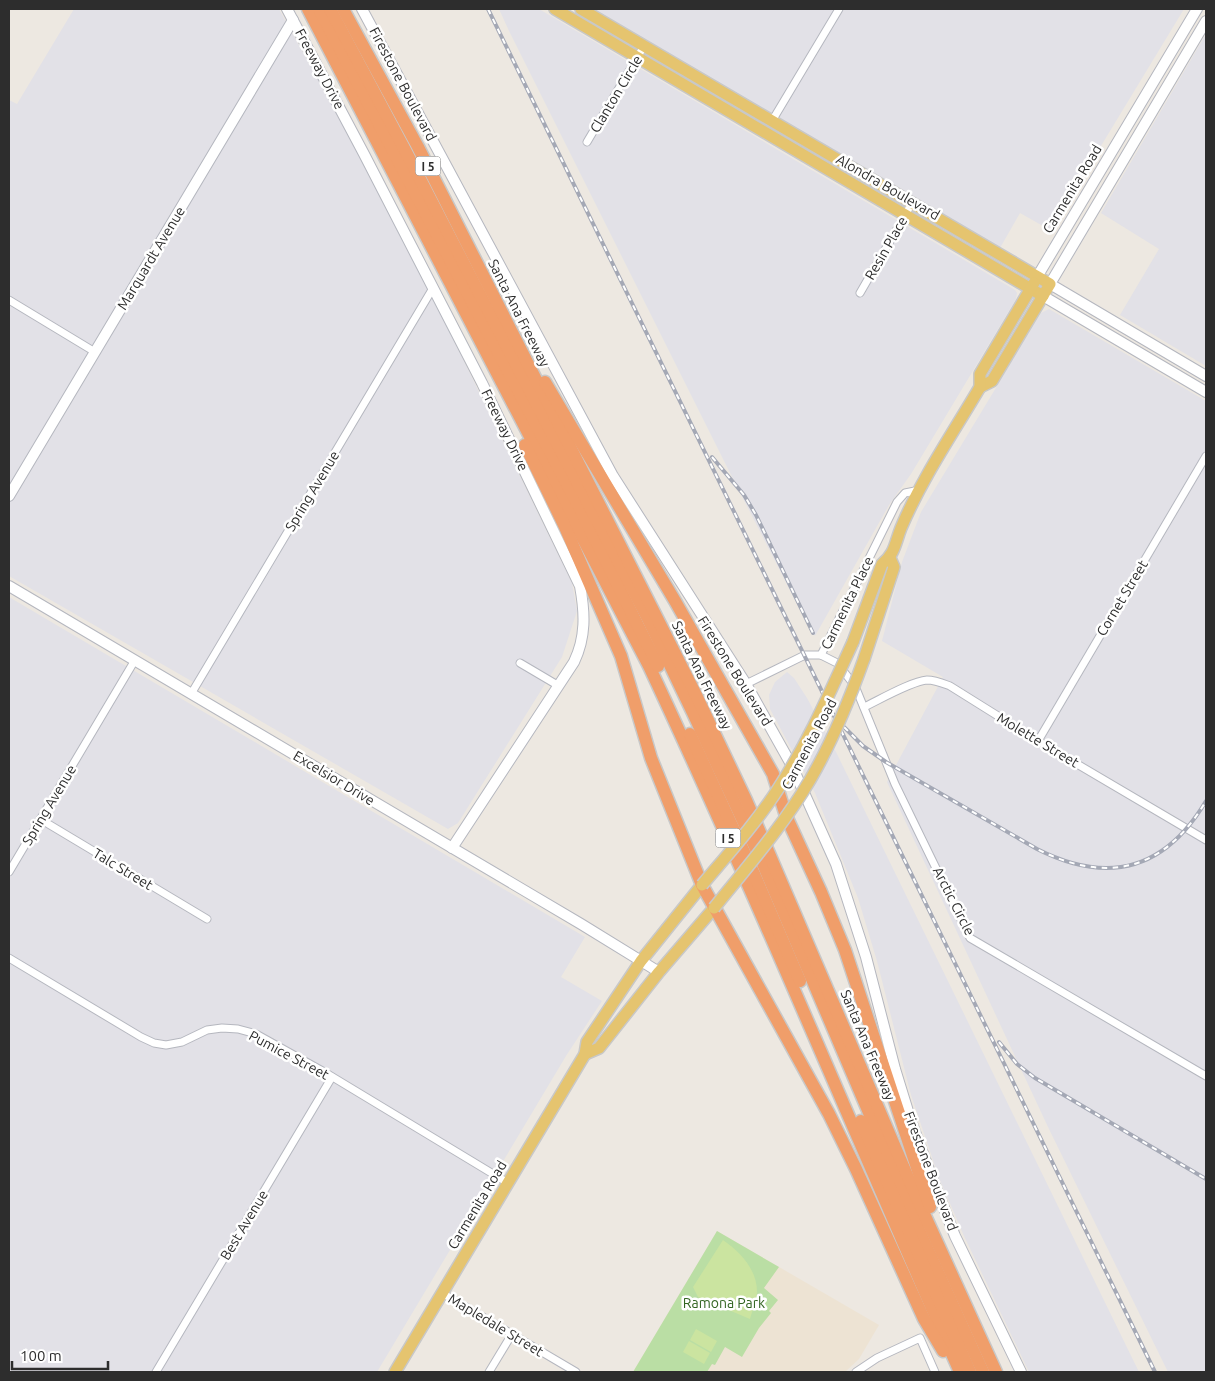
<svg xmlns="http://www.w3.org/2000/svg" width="1215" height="1381" viewBox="0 0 1215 1381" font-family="Ubuntu,sans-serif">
<rect width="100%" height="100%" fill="#ede8e1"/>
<!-- industrial -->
<g fill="#e2e1e7">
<polygon points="74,9 279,9 348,134 442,316 572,583 577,611 562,657 458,823 448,829 9,576 9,100 17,104"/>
<polygon points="499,9 539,9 1015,290 1017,293 1016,299 911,474 889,505 815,636 814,634 813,635 728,469 509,31"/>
<polygon points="590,9 1184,9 1050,230 1020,213 1000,248"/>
<polygon points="1206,34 1206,366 1120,315 1159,249 1101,213"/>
<polygon points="1049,309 1206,401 1206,1372 1168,1372 1048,1127 887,782 943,677 882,641 902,562 921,512 1041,313"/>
<polygon points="9,597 585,937 561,977 602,1001 566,1056 377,1372 9,1372"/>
<polygon points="787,672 794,678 807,698 836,752 1139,1372 1029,1372 964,1236 939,1178 911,1095 877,961 858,898 815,793 770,709 769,695 775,682"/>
</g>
<!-- education -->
<polygon fill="#ede3d3" points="717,1231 879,1325 859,1359 845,1372 633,1372"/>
<!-- green -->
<polygon fill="#badea4" points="717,1231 779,1267 764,1288 778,1300 769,1311 771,1313 759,1328 742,1357 725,1347 715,1365 712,1364 707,1372 633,1372"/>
<!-- pitch -->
<g fill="#cbe4a0">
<path d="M723,1240c17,12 34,29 34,52 0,8 -5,19 -7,27l-52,-22 -5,-10z"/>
<polygon points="696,1329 717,1341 711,1352 690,1340"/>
<polygon points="689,1341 710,1353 704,1364 683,1352"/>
</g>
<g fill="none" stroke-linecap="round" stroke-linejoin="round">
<!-- street casing -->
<g stroke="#b5b7bf" stroke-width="9">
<g id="street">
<polyline points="772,121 839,9"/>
<polyline points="587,142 644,46"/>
<polyline points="860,293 912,203"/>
<polyline points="9,300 95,352"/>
<polyline points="821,655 897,502 905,493 920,490"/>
<polyline points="520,663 559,686"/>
<polyline points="746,684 805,655 821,655 837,663 855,686 895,784 970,938 1206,1076"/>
<polyline points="191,694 433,288"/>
<path d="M864,707c15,-7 48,-26 63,-27 8,0 15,3 23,6l88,55 168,99"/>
<polyline points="1038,741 1206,456"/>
<polyline points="40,819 207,919"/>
<polyline points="9,872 135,660"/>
<polyline points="9,958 141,1037 154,1043 166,1045 182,1042 207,1030 222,1028 238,1029 256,1034 326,1073 508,1183"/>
<polyline points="442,1293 576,1372"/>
<polyline points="156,1372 332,1077"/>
<polyline points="489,1372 512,1334"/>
<polyline points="856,1372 877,1358 920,1338 935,1372"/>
</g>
</g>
<!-- secondary casing -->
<g stroke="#b5b7bf" stroke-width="12">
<g id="secondary">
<path d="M287,9l77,145 118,229 98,203c5,27 6,51 -6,76l-122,186"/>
<polyline points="362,9 613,476 746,684 792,766 836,864 866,957 895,1069 911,1121 931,1175 955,1236 1021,1372"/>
<polyline points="1206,21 1050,284 1206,376"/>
<polyline points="1037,277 1197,9"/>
<polyline points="1043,296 1206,392"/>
<polyline points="9,496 293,20"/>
<polyline points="9,586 581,924 659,972"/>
</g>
</g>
<!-- primary casing -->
<g stroke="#c8c8c8" stroke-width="14">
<g id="primary">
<polyline points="555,9 1043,296"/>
<polyline points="581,9 1050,284 992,381 980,387"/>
<path d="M853,642l29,-78c13,-10 13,-21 19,-36 21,-50 52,-95 79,-141v-13l54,-91"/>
<polyline points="864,659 894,567 890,558"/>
<polyline points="585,1054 599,1048 659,972 714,908"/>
<polyline points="395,1372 585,1054 587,1042 641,961 702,885"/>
</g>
</g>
<!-- highway casing -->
<g stroke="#c8c8c8" stroke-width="15">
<g id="highway">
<path d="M308,9l341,657c109,233 207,471 311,706"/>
<polyline points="319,9 579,507 658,666"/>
<polyline points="330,9 405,150 647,617 693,713 763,864 922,1237 983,1372"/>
<polyline points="343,9 418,147 697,697 746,800 916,1196 996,1372"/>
<polyline points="545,382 675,601 773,774 786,816 821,892 845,950 930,1207"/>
<polyline points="525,445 565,527 621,656 651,758 702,885 829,1114 856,1169 924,1319 943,1351"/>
<polyline points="690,734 755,876 800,981"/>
<polyline points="861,1121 970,1372"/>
</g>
</g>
<!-- street -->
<use href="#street" stroke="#fff" stroke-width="7"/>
<!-- secondary -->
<use href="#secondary" stroke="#fff" stroke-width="10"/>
<!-- primary -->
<use href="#primary" stroke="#e5c46f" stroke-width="11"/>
<!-- highway -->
<use href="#highway" stroke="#f09e6a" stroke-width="12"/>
<!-- rail casing -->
<g stroke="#a4a8b5" stroke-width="4">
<g id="rail">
<polyline points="488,9 1155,1372"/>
<polyline points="712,457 744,495 756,515 813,633"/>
<path d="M844,727l19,19 23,16 151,87c71,36 128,21 169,-48"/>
<polyline points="999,1042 1017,1064 1035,1078 1206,1179"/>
</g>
</g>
<!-- rail -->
<use href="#rail" stroke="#fff" stroke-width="2" stroke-dasharray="5.5" stroke-linecap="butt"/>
<!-- primary-bridge casing -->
<g stroke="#c8c8c8" stroke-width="14" stroke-linecap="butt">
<g id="primary-bridge">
<path d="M702,885c26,-31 54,-62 76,-96 30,-46 52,-97 75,-147"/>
<path d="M714,908c33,-41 69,-82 96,-128 22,-38 39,-79 54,-121"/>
</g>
</g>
<!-- primary-bridge -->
<use href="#primary-bridge" stroke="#e5c46f" stroke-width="11"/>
</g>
<g text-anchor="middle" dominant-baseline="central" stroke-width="5" stroke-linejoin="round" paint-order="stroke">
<!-- shield labels -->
<g fill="#fff" stroke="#6c6c6c" stroke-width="1">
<rect x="415.5" y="156.5" width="25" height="19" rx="4"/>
<rect x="715.5" y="828.5" width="25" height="19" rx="4"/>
</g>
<g font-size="12" font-weight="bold" fill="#2d2d2d">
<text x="428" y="166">I 5</text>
<text x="728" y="838">I 5</text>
</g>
<!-- street labels -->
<g font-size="14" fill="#2d2d2d" stroke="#fff">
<text transform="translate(320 69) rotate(62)">Freeway Drive</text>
<text transform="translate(403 84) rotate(62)">Firestone Boulevard</text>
<text transform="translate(616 94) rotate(-59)">Clanton Circle</text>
<text transform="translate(888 187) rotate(30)">Alondra Boulevard</text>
<text transform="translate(1072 189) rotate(-59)">Carmenita Road</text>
<text transform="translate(886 248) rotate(-60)">Resin Place</text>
<text transform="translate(151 258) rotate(-59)">Marquardt Avenue</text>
<text transform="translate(519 313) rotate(63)">Santa Ana Freeway</text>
<text transform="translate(505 430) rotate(64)">Freeway Drive</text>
<text transform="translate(312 491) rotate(-59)">Spring Avenue</text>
<text transform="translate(1122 598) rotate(-59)">Cornet Street</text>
<text transform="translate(847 603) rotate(-64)">Carmenita Place</text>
<text transform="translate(735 671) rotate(58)">Firestone Boulevard</text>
<text transform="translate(702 675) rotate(64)">Santa Ana Freeway</text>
<text transform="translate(1038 740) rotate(31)">Molette Street</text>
<text transform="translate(809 744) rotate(-62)">Carmenita Road</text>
<text transform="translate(334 778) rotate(31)">Excelsior Drive</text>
<text transform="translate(49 805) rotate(-59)">Spring Avenue</text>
<text transform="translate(123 869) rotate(31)">Talc Street</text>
<text transform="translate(954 901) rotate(63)">Arctic Circle</text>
<text transform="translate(868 1045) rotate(67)">Santa Ana Freeway</text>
<text transform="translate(289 1055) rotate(28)">Pumice Street</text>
<text transform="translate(931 1171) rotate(69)">Firestone Boulevard</text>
<text transform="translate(477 1205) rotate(-59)">Carmenita Road</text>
<text transform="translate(244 1225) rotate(-59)">Best Avenue</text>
<text transform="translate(496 1325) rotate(31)">Mapledale Street</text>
</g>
<!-- park labels -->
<g font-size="14" fill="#336522" stroke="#fff">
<text x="724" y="1303">Ramona Park</text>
</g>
</g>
<!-- border -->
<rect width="1215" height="1381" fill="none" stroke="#2d2d2d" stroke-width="20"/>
<!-- scale -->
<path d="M12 1361v8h96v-8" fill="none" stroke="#2d2d2d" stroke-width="2.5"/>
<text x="20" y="1361" font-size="15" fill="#2d2d2d" stroke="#ffffff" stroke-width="4" paint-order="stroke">100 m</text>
</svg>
